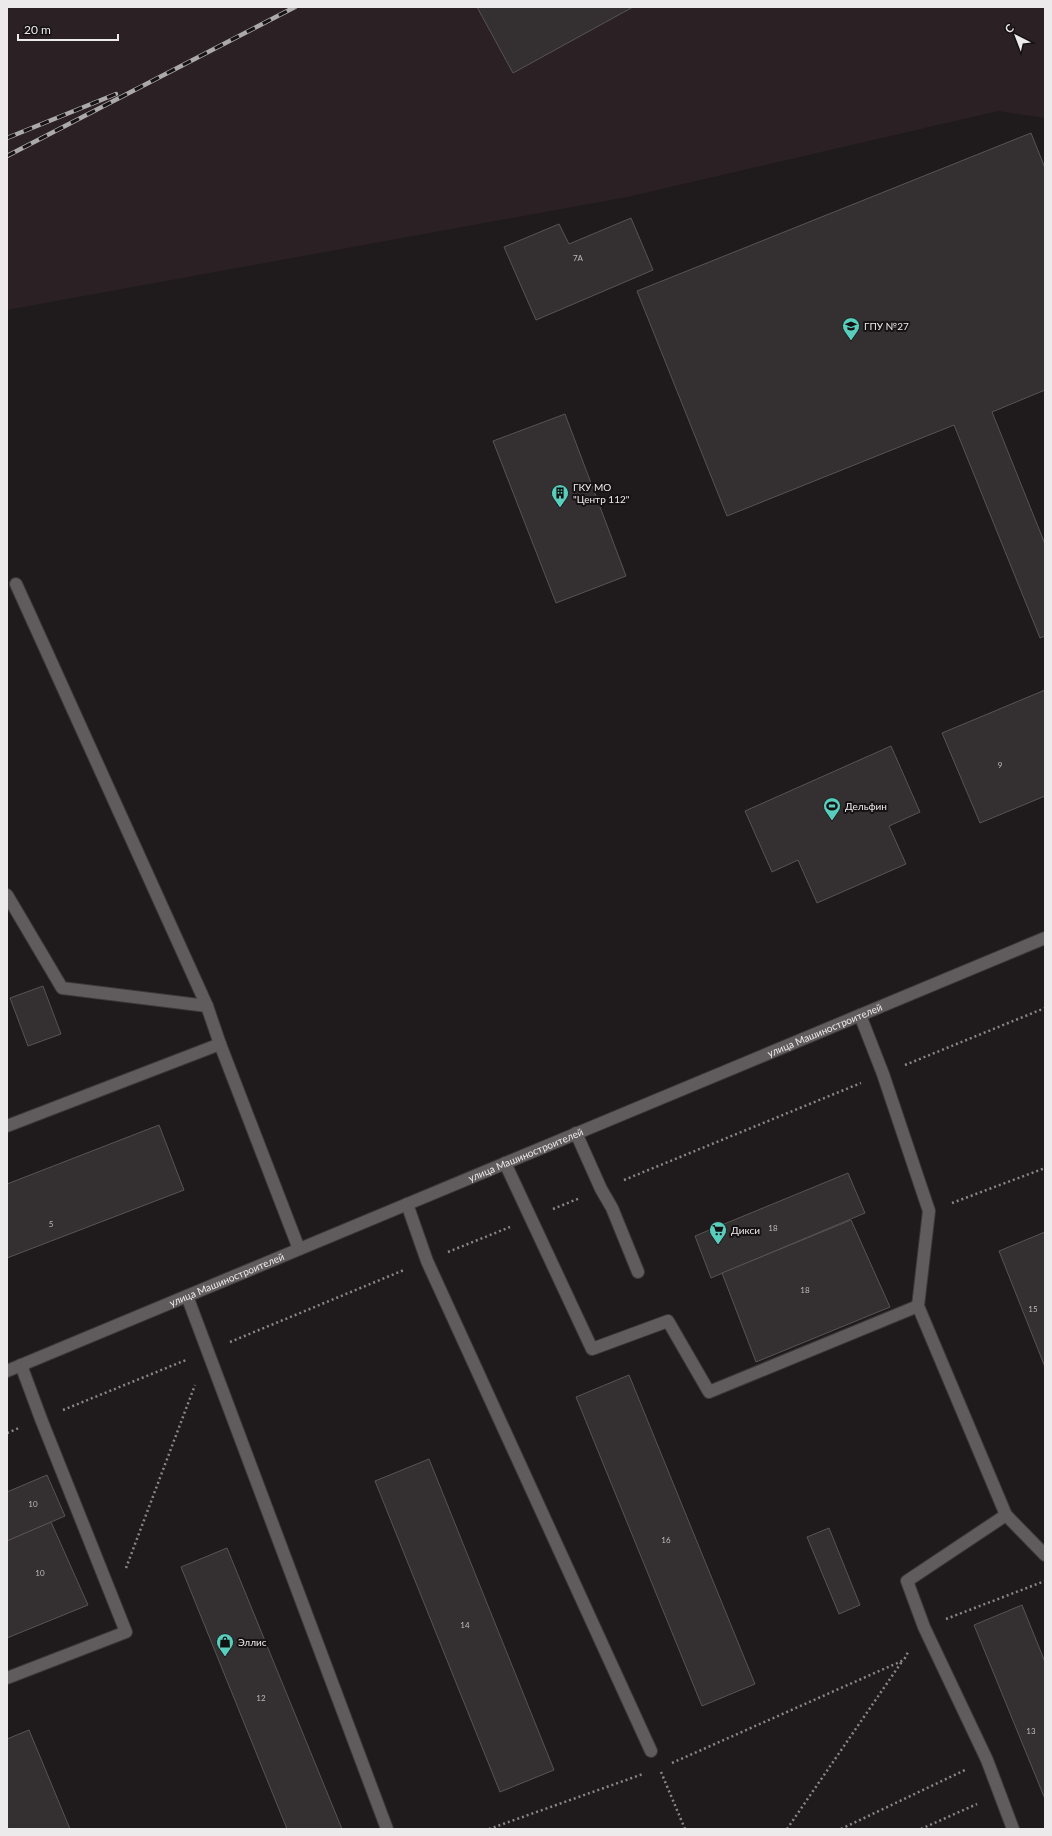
<svg xmlns="http://www.w3.org/2000/svg" width="1052" height="1836" viewBox="0 0 1052 1836" font-family="Lato,sans-serif">
<rect width="100%" height="100%" fill="#1f1b1c"/>
<!-- built -->
<polygon fill="#2b2023" points="7,7 1045,7 1045,118 998,111 627,197 7,310"/>
<!-- building -->
<g fill="#342f30" stroke="#585354">
<polygon points="477,7 633,7 513,73"/>
<polygon points="1031,133 1045,168 1045,390 992,412 1045,544 1045,636 1040,638 954,425 727,516 637,291"/>
<polygon points="631,218 653,270 536,320 504,247 559,224 569,244"/>
<polygon points="565,414 626,576 556,603 493,441"/>
<polygon points="1045,690 1045,796 980,823 942,733"/>
<polygon points="891,746 920,812 889,826 906,864 817,903 798,860 772,872 745,811"/>
<polygon points="43,986 61,1034 28,1046 10,998"/>
<polygon points="159,1125 184,1190 7,1258 7,1184"/>
<polygon points="848,1173 865,1213 711,1278 695,1236"/>
<polygon points="851,1220 890,1307 756,1362 722,1273"/>
<polygon points="1045,1232 1045,1367 999,1251"/>
<polygon points="629,1375 755,1684 702,1706 576,1397"/>
<polygon points="429,1459 554,1770 500,1792 375,1481"/>
<polygon points="47,1475 65,1516 7,1541 7,1492"/>
<polygon points="51,1522 88,1605 7,1638 7,1541"/>
<polygon points="829,1528 860,1605 839,1614 807,1537"/>
<polygon points="227,1548 342,1829 287,1829 181,1567"/>
<polygon points="1022,1605 1045,1662 1045,1799 974,1625"/>
<polygon points="29,1730 70,1829 7,1829 7,1739"/>
</g>
<g fill="none" stroke-linecap="round" stroke-linejoin="round">
<!-- minor casing -->
<g stroke="#3b3838" stroke-width="14">
<g id="minor">
<polyline points="16,584 207,1006 220,1044 299,1249"/>
<polyline points="7,895 62,988 207,1006"/>
<polyline points="860,1015 883,1074 929,1211 918,1306 1006,1515 907,1581 924,1627 987,1760 1013,1829"/>
<polyline points="7,1126 220,1044"/>
<polyline points="576,1133 601,1189 612,1208 638,1272"/>
<polyline points="505,1163 592,1349 668,1321 709,1392 918,1306"/>
<polyline points="407,1204 427,1261 651,1751"/>
<polyline points="187,1296 387,1829"/>
<path id="s1" d="M7,1371l1038,-433"/>
<polyline points="1006,1515 1045,1555"/>
<polyline points="7,1678 126,1632 41,1419 21,1365"/>
</g>
</g>
<!-- path -->
<g stroke="#898687" stroke-width="2.5" stroke-dasharray="2 3" stroke-linecap="butt">
<polyline points="905,1065 1045,1008"/>
<polyline points="624,1180 861,1083"/>
<polyline points="952,1203 1045,1168"/>
<polyline points="553,1209 580,1198"/>
<polyline points="448,1252 510,1227"/>
<polyline points="230,1342 404,1270"/>
<polyline points="63,1410 186,1360"/>
<polyline points="7,1433 19,1428"/>
<polyline points="126,1568 195,1385"/>
<polyline points="946,1619 1045,1581"/>
<polyline points="672,1763 904,1660 909,1650"/>
<polyline points="661,1772 685,1829"/>
<polyline points="489,1829 643,1774"/>
<polyline points="787,1829 903,1660"/>
<polyline points="841,1829 965,1770"/>
<polyline points="921,1829 977,1804"/>
</g>
<!-- minor -->
<use href="#minor" stroke="#605b5c" stroke-width="12"/>
<!-- rail casing -->
<g stroke="#aca9aa" stroke-width="4.5">
<g id="rail">
<polyline points="7,138 116,94"/>
<polyline points="7,156 295,7"/>
</g>
</g>
<!-- rail -->
<use href="#rail" stroke="#161213" stroke-width="3" stroke-dasharray="9" stroke-linecap="butt"/>
</g>
<!-- icons -->
<defs>
<g id="university-pin" transform="scale(0.9)"><path d="M0 17L-7.5 6A9.5 9.5 0 1 1 7.5 6Z" fill="#5acebd" stroke="#161213"/><path d="M0-5L7-2L0 1L-7-2ZM-4 1L0 2.5L4 1V4Q0 6-4 4Z" fill="#111"/></g>
<g id="building-pin" transform="scale(0.9)"><path d="M0 17L-7.5 6A9.5 9.5 0 1 1 7.5 6Z" fill="#5acebd" stroke="#161213"/><path d="M-4-6H4V6H1V3H-1V6H-4ZM-2.5-4.3h1.7v1.8h-1.7ZM.8-4.3h1.7v1.8H.8ZM-2.5-1h1.7V.8h-1.7ZM.8-1h1.7V.8H.8Z" fill="#111"/></g>
<g id="stadium-pin" transform="scale(0.9)"><path d="M0 17L-7.5 6A9.5 9.5 0 1 1 7.5 6Z" fill="#5acebd" stroke="#161213"/><path d="M0-5a6.5 5 0 1 0 0 10a6.5 5 0 1 0 0-10ZM-3.5-1.8h7v3.6h-7Z" fill="#111"/></g>
<g id="supermarket-pin" transform="scale(0.9)"><path d="M0 17L-7.5 6A9.5 9.5 0 1 1 7.5 6Z" fill="#5acebd" stroke="#161213"/><path d="M-6-5.5h2.5l.6 2H6L4.5 2H-2.5L-4.4-4H-6ZM-1.5 3.2a1.3 1.3 0 1 0 .1 0ZM3 3.2a1.3 1.3 0 1 0 .1 0Z" fill="#111"/></g>
<g id="shop-pin" transform="scale(0.9)"><path d="M0 17L-7.5 6A9.5 9.5 0 1 1 7.5 6Z" fill="#5acebd" stroke="#161213"/><path d="M-5-2.5h2.3a2.7 3.5 0 0 1 5.4 0H5L5.5 6h-11ZM-1.5-2.5h3a1.5 2.3 0 0 0-3 0Z" fill="#111"/></g>
</defs>
<g fill-rule="evenodd">
<use href="#university-pin" x="851" y="326"/>
<use href="#building-pin" x="560" y="493"/>
<use href="#stadium-pin" x="832" y="806"/>
<use href="#supermarket-pin" x="718" y="1230"/>
<use href="#shop-pin" x="225" y="1642"/>
</g>
<g text-anchor="middle" dominant-baseline="central" stroke-width="4" stroke-linejoin="round" paint-order="stroke">
<!-- number labels -->
<g font-size="8" fill="#bfbbbc">
<text x="578" y="258">7А</text>
<text x="1000" y="765">9</text>
<text x="51" y="1224">5</text>
<text x="773" y="1228">18</text>
<text x="805" y="1290">18</text>
<text x="1033" y="1309">15</text>
<text x="33" y="1504">10</text>
<text x="666" y="1540">16</text>
<text x="40" y="1573">10</text>
<text x="465" y="1625">14</text>
<text x="261" y="1698">12</text>
<text x="1031" y="1731">13</text>
</g>
<!-- poi labels -->
<g font-size="10" fill="#edeaeb" stroke="#161213" text-anchor="start">
<text x="864" y="326">ГПУ №27</text>
<text x="573" y="487">ГКУ МО<tspan x="573" dy="12">"Центр 112"</tspan></text>
<text x="845" y="806">Дельфин</text>
<text x="731" y="1230">Дикси</text>
<text x="238" y="1642">Эллис</text>
</g>
<!-- street labels -->
<g font-size="10" fill="#edeaeb" stroke="#161213">
<text stroke="none"><textPath href="#s1" startOffset="886">улица Машиностроителей</textPath></text>
<text stroke="none"><textPath href="#s1" startOffset="562">улица Машиностроителей</textPath></text>
<text stroke="none"><textPath href="#s1" startOffset="238">улица Машиностроителей</textPath></text>
</g>
</g>
<!-- border -->
<rect width="1052" height="1836" fill="none" stroke="#edeaeb" stroke-width="16"/>
<!-- north arrow -->
<g transform="translate(1016 36) rotate(318)" stroke="#161213" stroke-width="3" paint-order="stroke">
<path d="M0-3L7 15L0 10L-7 15Z" fill="#edeaeb"/>
<text y="-6" font-size="11" font-weight="bold" text-anchor="middle" fill="#edeaeb">С</text>
</g>
<!-- scale -->
<path d="M18 34v6h100v-6" fill="none" stroke="#edeaeb" stroke-width="2"/>
<text x="24" y="34" font-size="12" fill="#edeaeb" stroke="#161213" stroke-width="3" paint-order="stroke">20 m</text>
</svg>
